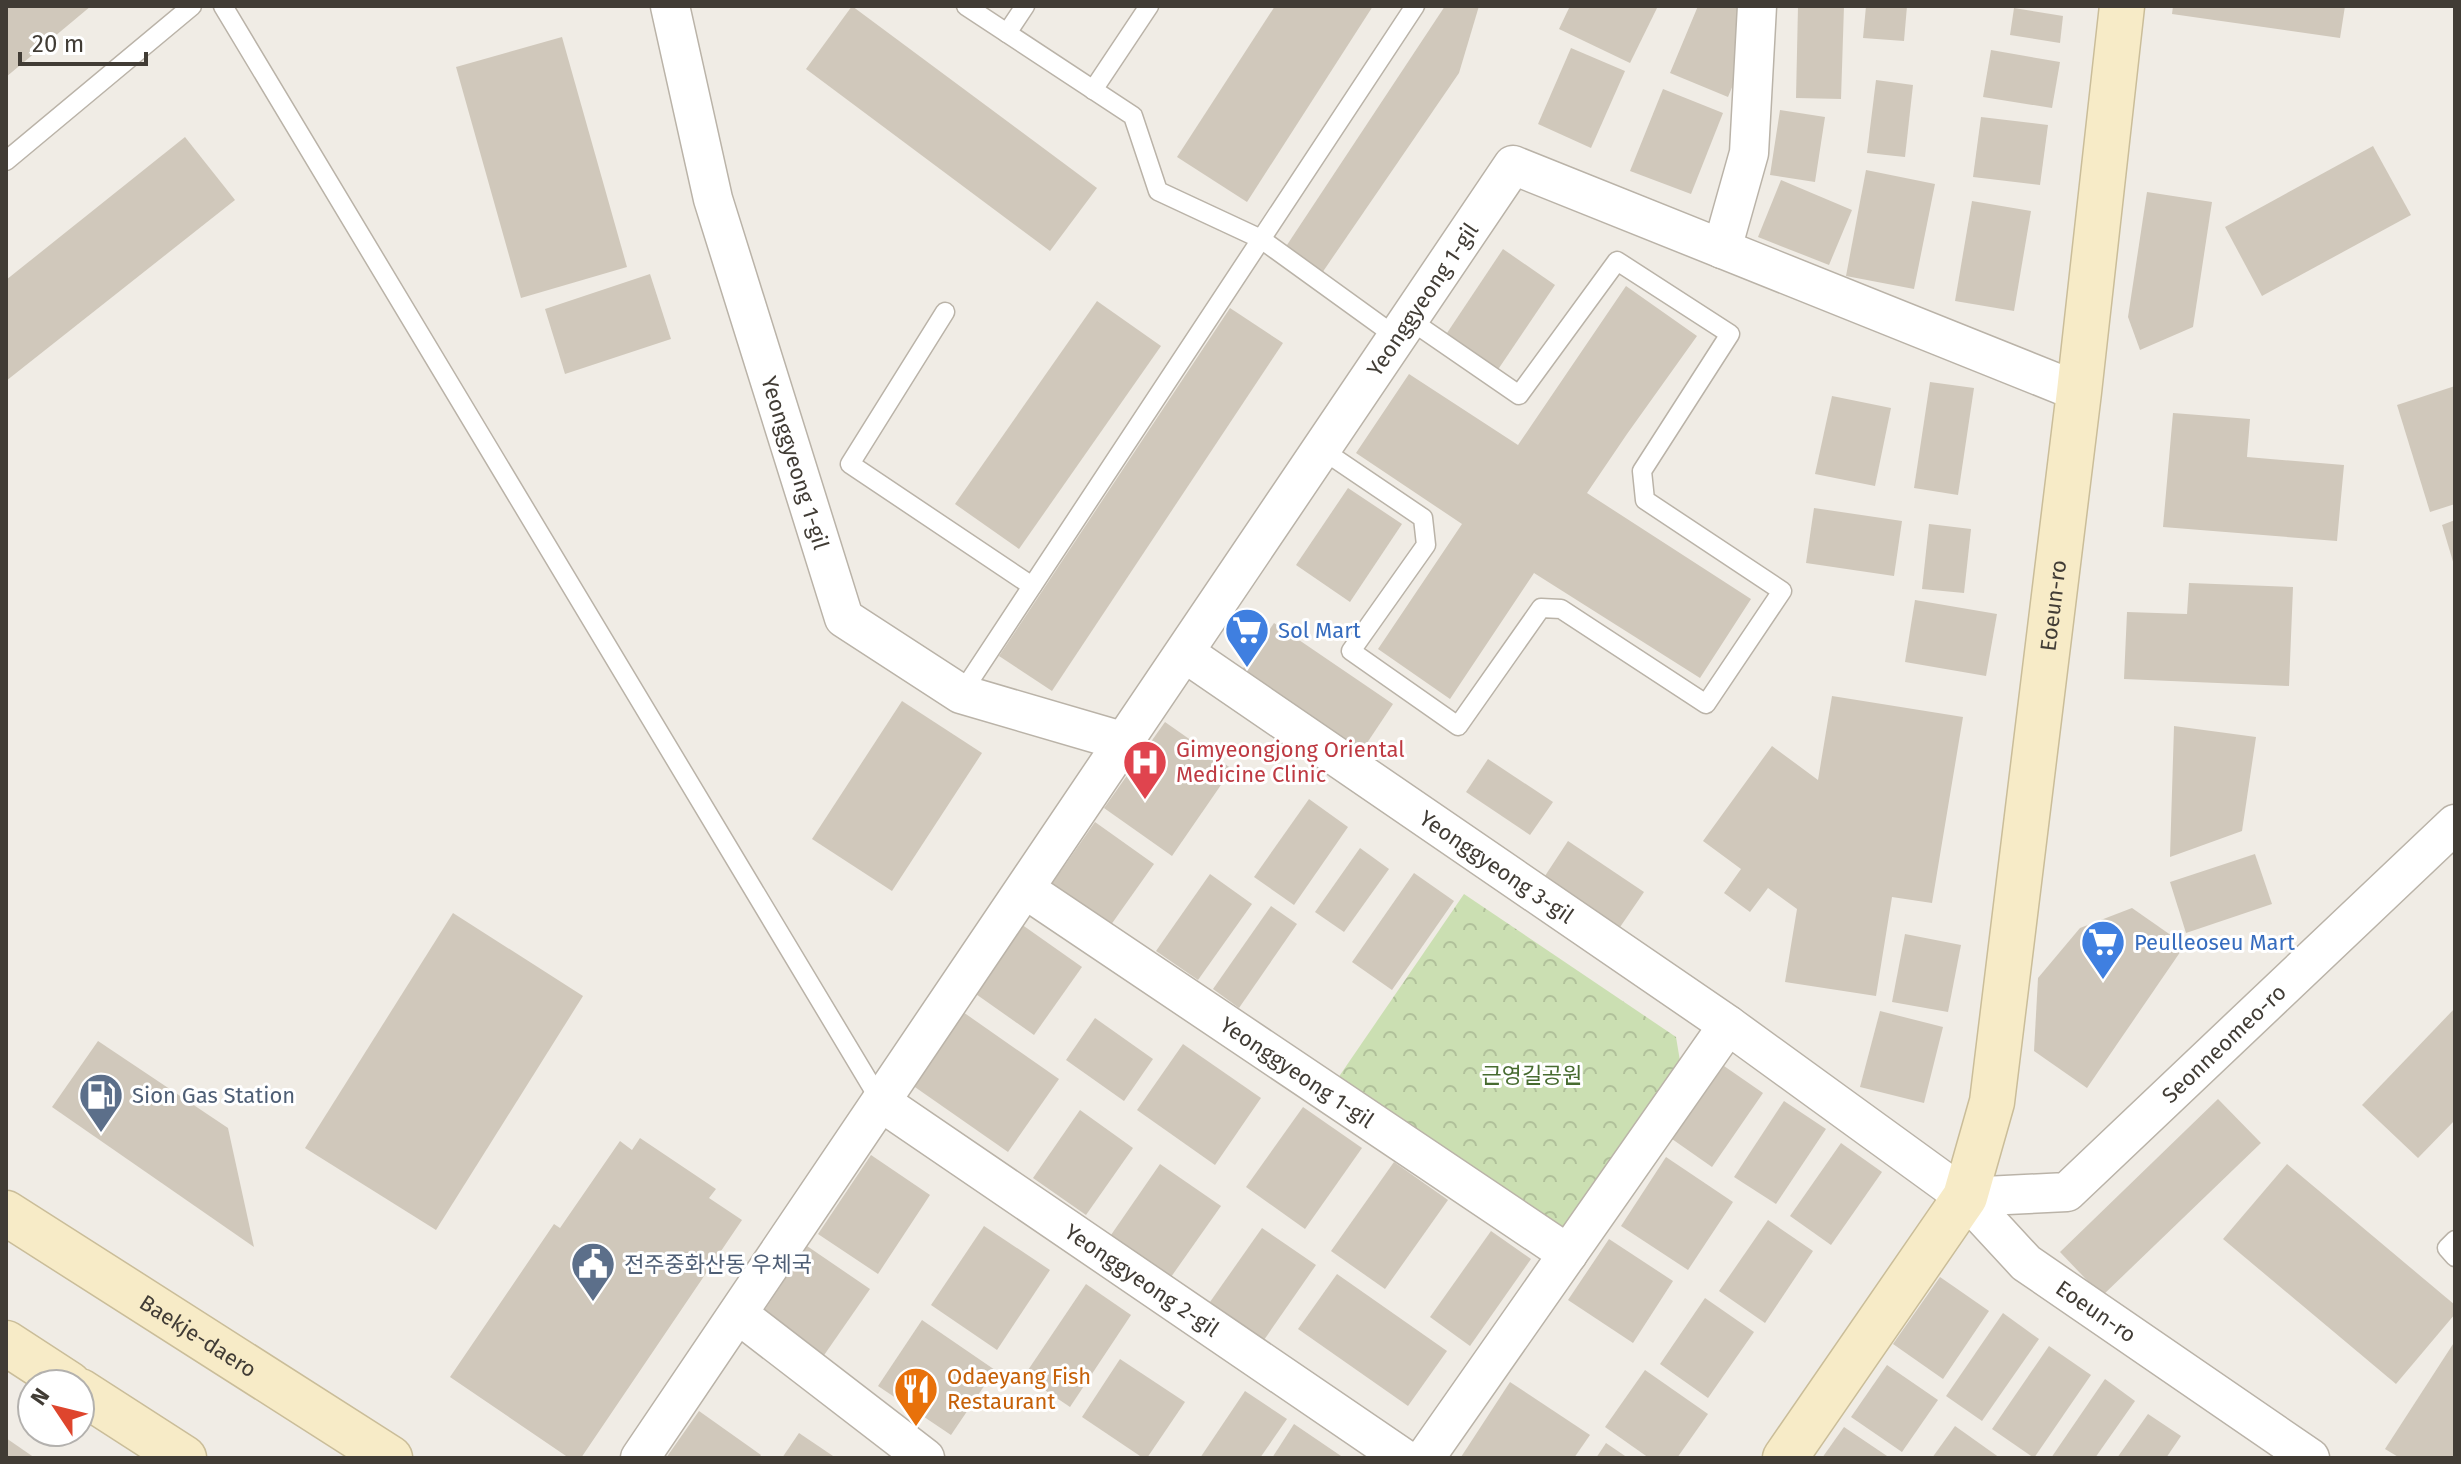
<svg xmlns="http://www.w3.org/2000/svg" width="2461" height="1464" viewBox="0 0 2461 1464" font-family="'Fira Sans','Noto Sans KR',sans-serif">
<defs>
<pattern id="forest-crowns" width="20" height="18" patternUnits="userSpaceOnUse" patternTransform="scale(2)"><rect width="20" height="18" fill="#cbdfb2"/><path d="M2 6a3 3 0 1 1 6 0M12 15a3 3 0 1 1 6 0" fill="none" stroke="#b0c09a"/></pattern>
</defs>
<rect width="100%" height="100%" fill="#f0ece5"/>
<!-- forest -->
<polygon fill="url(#forest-crowns)" points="1464,894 1676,1037 1681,1067 1562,1232 1338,1078"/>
<!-- building -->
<g fill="#d0c8bb">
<polygon points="6,6 91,6 6,77"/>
<polygon points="852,6 1097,188 1050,251 806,69"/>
<polygon points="1275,6 1373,6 1247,202 1177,157"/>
<polygon points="1445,6 1479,6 1459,73 1322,273 1285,248"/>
<polygon points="1570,6 1658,6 1630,63 1559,29"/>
<polygon points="1698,6 1744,6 1737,25 1755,32 1728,97 1670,73"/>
<polygon points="1798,6 1844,6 1841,99 1796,98"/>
<polygon points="1866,6 1907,6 1904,41 1863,38"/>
<polygon points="2173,6 2345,6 2340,38 2172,14"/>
<polygon points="2014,8 2063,16 2060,43 2010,35"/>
<polygon points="562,37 627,267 521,298 456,67"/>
<polygon points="1571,48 1625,71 1591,148 1538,124"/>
<polygon points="1991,50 2060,62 2052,108 1983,97"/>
<polygon points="1876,80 1913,85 1905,157 1867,153"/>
<polygon points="1663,89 1723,113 1691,194 1630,171"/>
<polygon points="1780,110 1825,117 1815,182 1770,175"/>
<polygon points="1981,117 2048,125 2040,185 1973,177"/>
<polygon points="185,137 235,200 6,381 6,280"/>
<polygon points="2373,146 2411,215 2262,296 2225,227"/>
<polygon points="1866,170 1935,184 1914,289 1846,276"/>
<polygon points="1781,180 1852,210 1829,265 1758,237"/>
<polygon points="2147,192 2212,202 2193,327 2140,350 2128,317"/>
<polygon points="1972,201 2031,211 2014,311 1955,301"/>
<polygon points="1503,249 1555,285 1495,374 1443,339"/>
<polygon points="650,274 671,339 565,374 545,309"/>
<polygon points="1626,286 1697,336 1627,434 1587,493 1751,599 1700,678 1534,573 1450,699 1378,649 1462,524 1356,453 1409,374 1518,445"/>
<polygon points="1097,301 1161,346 1019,549 955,504"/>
<polygon points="1230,308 1283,343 1052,691 999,656"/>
<polygon points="1930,382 1974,388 1958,495 1914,488"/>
<polygon points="2455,386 2455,504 2430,512 2397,405"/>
<polygon points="1832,396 1891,408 1875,486 1815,474"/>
<polygon points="2173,413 2250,419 2247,457 2344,465 2337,541 2163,527"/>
<polygon points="1348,488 1402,524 1350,602 1296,565"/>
<polygon points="1814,508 1902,521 1894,576 1806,563"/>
<polygon points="2455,520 2455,565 2454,565 2442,525"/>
<polygon points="1929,524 1971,529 1964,593 1922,589"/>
<polygon points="2189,583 2293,587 2289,686 2124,679 2127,612 2187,614"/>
<polygon points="1915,600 1997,614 1986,676 1905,662"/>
<polygon points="1274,623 1393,704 1355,761 1235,680"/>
<polygon points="1832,696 1963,717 1932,903 1892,897 1876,996 1785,982 1797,909 1768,888 1750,912 1724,893 1741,869 1703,841 1772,746 1818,780"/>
<polygon points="902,701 982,753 892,891 812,839"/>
<polygon points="1165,722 1232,769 1172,856 1104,808"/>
<polygon points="2174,726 2256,737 2242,831 2170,857"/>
<polygon points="1488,759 1553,802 1530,835 1466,792"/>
<polygon points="1309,799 1348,827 1294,905 1254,877"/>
<polygon points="1095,822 1154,864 1108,929 1049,888"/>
<polygon points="1568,841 1644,892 1616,933 1541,882"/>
<polygon points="1360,848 1389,869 1344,932 1315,912"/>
<polygon points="2255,854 2272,904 2186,933 2170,882"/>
<polygon points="1414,873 1454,901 1392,990 1352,962"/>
<polygon points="1210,874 1252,904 1198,980 1156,951"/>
<polygon points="1271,906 1297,924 1239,1008 1213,989"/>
<polygon points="2132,908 2185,945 2087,1088 2034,1051 2038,978 2080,928"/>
<polygon points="453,913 583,996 436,1230 305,1148"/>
<polygon points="1021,924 1082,967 1034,1035 973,992"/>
<polygon points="1905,934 1961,945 1948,1012 1892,1002"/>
<polygon points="2455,1008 2455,1120 2418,1158 2362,1105"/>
<polygon points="1880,1011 1943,1027 1924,1103 1860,1087"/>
<polygon points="963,1012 1059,1079 1008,1152 912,1085"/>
<polygon points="1095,1018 1153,1059 1124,1101 1066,1060"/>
<polygon points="98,1041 228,1128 254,1247 52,1107"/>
<polygon points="1183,1044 1261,1098 1215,1165 1137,1110"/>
<polygon points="1724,1066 1763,1093 1712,1167 1672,1139"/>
<polygon points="2218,1099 2261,1143 2102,1296 2060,1252"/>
<polygon points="1784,1101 1826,1129 1776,1204 1734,1177"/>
<polygon points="1303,1107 1362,1148 1305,1229 1246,1187"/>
<polygon points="1080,1110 1133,1148 1086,1215 1033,1178"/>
<polygon points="640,1138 716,1189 709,1198 742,1220 581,1458 569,1458 450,1377 554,1224 560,1228 620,1141 632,1150"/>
<polygon points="1841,1143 1882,1172 1831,1245 1790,1216"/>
<polygon points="871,1155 930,1195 878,1274 818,1234"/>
<polygon points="1666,1157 1733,1202 1688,1270 1621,1226"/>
<polygon points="1394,1162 1448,1200 1385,1289 1331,1251"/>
<polygon points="1160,1164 1221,1206 1171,1277 1111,1235"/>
<polygon points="2287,1164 2455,1305 2455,1314 2396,1384 2223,1239"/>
<polygon points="1768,1220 1813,1251 1765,1323 1719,1291"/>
<polygon points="984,1226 1050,1270 997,1350 931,1305"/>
<polygon points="1262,1228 1316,1265 1264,1340 1210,1302"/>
<polygon points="1491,1231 1531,1259 1470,1346 1430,1317"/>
<polygon points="1609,1239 1673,1281 1633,1343 1568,1300"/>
<polygon points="807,1246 870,1289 820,1361 758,1320"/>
<polygon points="1337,1274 1447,1351 1408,1406 1298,1329"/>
<polygon points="1940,1277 1989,1311 1943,1379 1893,1344"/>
<polygon points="1086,1284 1131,1315 1070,1407 1024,1376"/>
<polygon points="1705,1298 1754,1332 1708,1398 1660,1364"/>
<polygon points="2003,1313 2039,1339 1982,1421 1946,1396"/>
<polygon points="922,1320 995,1370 951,1435 878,1386"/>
<polygon points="2455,1341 2455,1458 2400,1458 2385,1449"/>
<polygon points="2049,1346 2091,1375 2034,1458 1992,1429"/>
<polygon points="1120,1359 1185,1402 1147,1458 1143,1458 1082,1417"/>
<polygon points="1887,1365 1938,1400 1902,1452 1851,1417"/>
<polygon points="1645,1370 1708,1414 1677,1458 1649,1458 1605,1427"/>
<polygon points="2105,1379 2135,1401 2095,1458 2051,1458"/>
<polygon points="1510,1382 1590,1435 1574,1458 1461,1457"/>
<polygon points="1245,1391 1287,1419 1260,1458 1200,1458"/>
<polygon points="699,1411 761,1455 759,1458 666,1458"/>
<polygon points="2148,1414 2181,1436 2166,1458 2117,1458"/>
<polygon points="1294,1424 1344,1458 1272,1458"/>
<polygon points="1955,1426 2000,1458 1932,1458"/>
<polygon points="1844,1427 1890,1458 1822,1458"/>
<polygon points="799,1433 836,1458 782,1458"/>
<polygon points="6,1438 35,1458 6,1458"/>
<polygon points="1606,1443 1628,1458 1596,1458"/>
</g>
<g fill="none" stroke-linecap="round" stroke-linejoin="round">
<!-- lane casing -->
<g stroke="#bab3a8" stroke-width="21">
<g id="lane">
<polyline points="223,6 881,1102"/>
<polyline points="966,6 1133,116 1158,191 1261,239 1398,338"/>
<polyline points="1007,33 1025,6"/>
<polyline points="1093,90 1149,6"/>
<polyline points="6,161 192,6"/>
<polyline points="945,312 850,464 1032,586"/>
<polyline points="1321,449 1423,518 1426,545 1351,651 1458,726 1541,608 1561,609 1706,704 1782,591 1645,500 1642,471 1730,334 1617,261 1519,395 1410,320"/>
<polyline points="961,694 1415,6"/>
<polyline points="2455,1240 2447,1248 2455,1257"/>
</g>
</g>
<!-- street casing -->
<g stroke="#bab3a8" stroke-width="41">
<g id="street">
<path id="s1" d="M670,6l43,193 131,419 117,76 164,48"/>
<polyline points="1722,249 1749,153 1757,6"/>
<path id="s2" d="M1185,653l543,372 237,172 61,66 284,195"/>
<path id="s3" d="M1025,889l543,365"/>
<path id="s4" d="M881,1102l522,356"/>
<path id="s5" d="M1965,1197l102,-5 388,-368"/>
<polyline points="738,1314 925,1458"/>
<path id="s6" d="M640,1458l873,-1293 566,227"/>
<polyline points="1425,1458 1728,1025"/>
</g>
</g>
<!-- secondary casing -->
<g stroke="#cabd99" stroke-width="47">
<g id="secondary">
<path id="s7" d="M6,1213l384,245"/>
<polyline points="6,1343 69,1384"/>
<polyline points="80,1391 184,1458"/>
<path id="s8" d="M1785,1458l180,-261 27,-95 87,-710 43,-386"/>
</g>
</g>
<!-- lane -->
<use href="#lane" stroke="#fff" stroke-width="18"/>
<!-- street -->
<use href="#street" stroke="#fff" stroke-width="38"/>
<!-- secondary -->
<use href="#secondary" stroke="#f7ebc7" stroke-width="44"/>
</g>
<!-- icons -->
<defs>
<g id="supermarket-pin" transform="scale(2.3)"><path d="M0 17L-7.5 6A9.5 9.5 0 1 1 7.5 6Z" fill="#3f7fe0" stroke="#fff"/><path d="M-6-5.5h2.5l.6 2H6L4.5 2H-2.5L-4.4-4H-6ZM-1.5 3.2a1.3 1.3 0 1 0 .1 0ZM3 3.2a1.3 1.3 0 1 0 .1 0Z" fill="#fff"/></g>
<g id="hospital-pin" transform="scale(2.3)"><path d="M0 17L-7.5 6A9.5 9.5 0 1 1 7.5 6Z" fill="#e0444e" stroke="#fff"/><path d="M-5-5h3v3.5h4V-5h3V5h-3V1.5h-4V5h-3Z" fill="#fff"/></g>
<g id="fuel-pin" transform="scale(2.3)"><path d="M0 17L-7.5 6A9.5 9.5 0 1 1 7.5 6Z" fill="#5c6f8a" stroke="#fff"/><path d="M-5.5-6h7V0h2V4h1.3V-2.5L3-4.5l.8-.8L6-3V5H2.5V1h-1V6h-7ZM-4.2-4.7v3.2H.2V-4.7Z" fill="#fff"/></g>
<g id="civic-pin" transform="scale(2.3)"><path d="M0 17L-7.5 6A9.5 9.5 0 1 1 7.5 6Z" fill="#5c6f8a" stroke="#fff"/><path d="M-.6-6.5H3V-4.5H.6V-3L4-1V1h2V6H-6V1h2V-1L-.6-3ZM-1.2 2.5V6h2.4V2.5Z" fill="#fff"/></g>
<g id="restaurant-pin" transform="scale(2.3)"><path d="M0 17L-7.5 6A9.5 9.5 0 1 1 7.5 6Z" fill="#e8710a" stroke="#fff"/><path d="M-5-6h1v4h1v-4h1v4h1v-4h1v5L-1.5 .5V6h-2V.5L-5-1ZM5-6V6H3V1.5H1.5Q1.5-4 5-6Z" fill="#fff"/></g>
</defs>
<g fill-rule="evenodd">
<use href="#supermarket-pin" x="1247" y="630"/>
<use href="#hospital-pin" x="1145" y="762"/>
<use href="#supermarket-pin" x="2103" y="942"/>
<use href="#fuel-pin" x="101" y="1095"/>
<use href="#civic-pin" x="593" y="1264"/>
<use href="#restaurant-pin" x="916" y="1389"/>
</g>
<g text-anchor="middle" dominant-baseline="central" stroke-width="6" stroke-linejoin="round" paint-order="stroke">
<!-- street labels -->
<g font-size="22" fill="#413c35" stroke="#fff">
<text stroke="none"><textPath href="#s6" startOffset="1398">Yeonggyeong 1-gil</textPath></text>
<text stroke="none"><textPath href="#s1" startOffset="474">Yeonggyeong 1-gil</textPath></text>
<text stroke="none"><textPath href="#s8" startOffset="916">Eoeun-ro</textPath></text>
<text stroke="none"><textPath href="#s2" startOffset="378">Yeonggyeong 3-gil</textPath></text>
<text stroke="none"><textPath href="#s5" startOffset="318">Seonneomeo-ro</textPath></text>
<text stroke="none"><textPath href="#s3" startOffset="328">Yeonggyeong 1-gil</textPath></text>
<text stroke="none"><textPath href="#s4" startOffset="316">Yeonggyeong 2-gil</textPath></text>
<text stroke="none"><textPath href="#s2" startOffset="1126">Eoeun-ro</textPath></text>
<text stroke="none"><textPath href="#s7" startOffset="228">Baekje-daero</textPath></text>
</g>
<!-- shop labels -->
<g font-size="22" fill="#366cbe" stroke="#fff" text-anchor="start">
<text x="1278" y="630">Sol Mart</text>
<text x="2134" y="942">Peulleoseu Mart</text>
</g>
<!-- health labels -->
<g font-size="22" fill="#be3a42" stroke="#fff" text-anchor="start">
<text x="1176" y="749">Gimyeongjong Oriental<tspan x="1176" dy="25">Medicine Clinic</tspan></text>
</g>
<!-- park labels -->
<g font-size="22" fill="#476b30" stroke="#fff">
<text x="1532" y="1075">근영길공원</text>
</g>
<!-- service labels -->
<g font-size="22" fill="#4e5e75" stroke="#fff" text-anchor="start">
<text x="132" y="1095">Sion Gas Station</text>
<text x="624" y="1264">전주중화산동 우체국</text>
</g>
<!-- food labels -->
<g font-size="22" fill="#c56008" stroke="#fff" text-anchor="start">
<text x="947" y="1376">Odaeyang Fish<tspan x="947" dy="25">Restaurant</tspan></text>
</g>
</g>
<!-- border -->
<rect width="2461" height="1464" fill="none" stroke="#413c35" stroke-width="16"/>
<!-- north arrow -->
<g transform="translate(56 1408) rotate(305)"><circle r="38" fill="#ffffff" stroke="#b3b1ae" stroke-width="2"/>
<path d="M0-6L14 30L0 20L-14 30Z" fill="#de452d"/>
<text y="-12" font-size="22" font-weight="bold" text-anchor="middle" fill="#413c35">N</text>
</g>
<!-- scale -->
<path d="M20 52v12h126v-12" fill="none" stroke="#413c35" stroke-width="4"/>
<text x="32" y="52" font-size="24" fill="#413c35" stroke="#ffffff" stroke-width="6" paint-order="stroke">20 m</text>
</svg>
